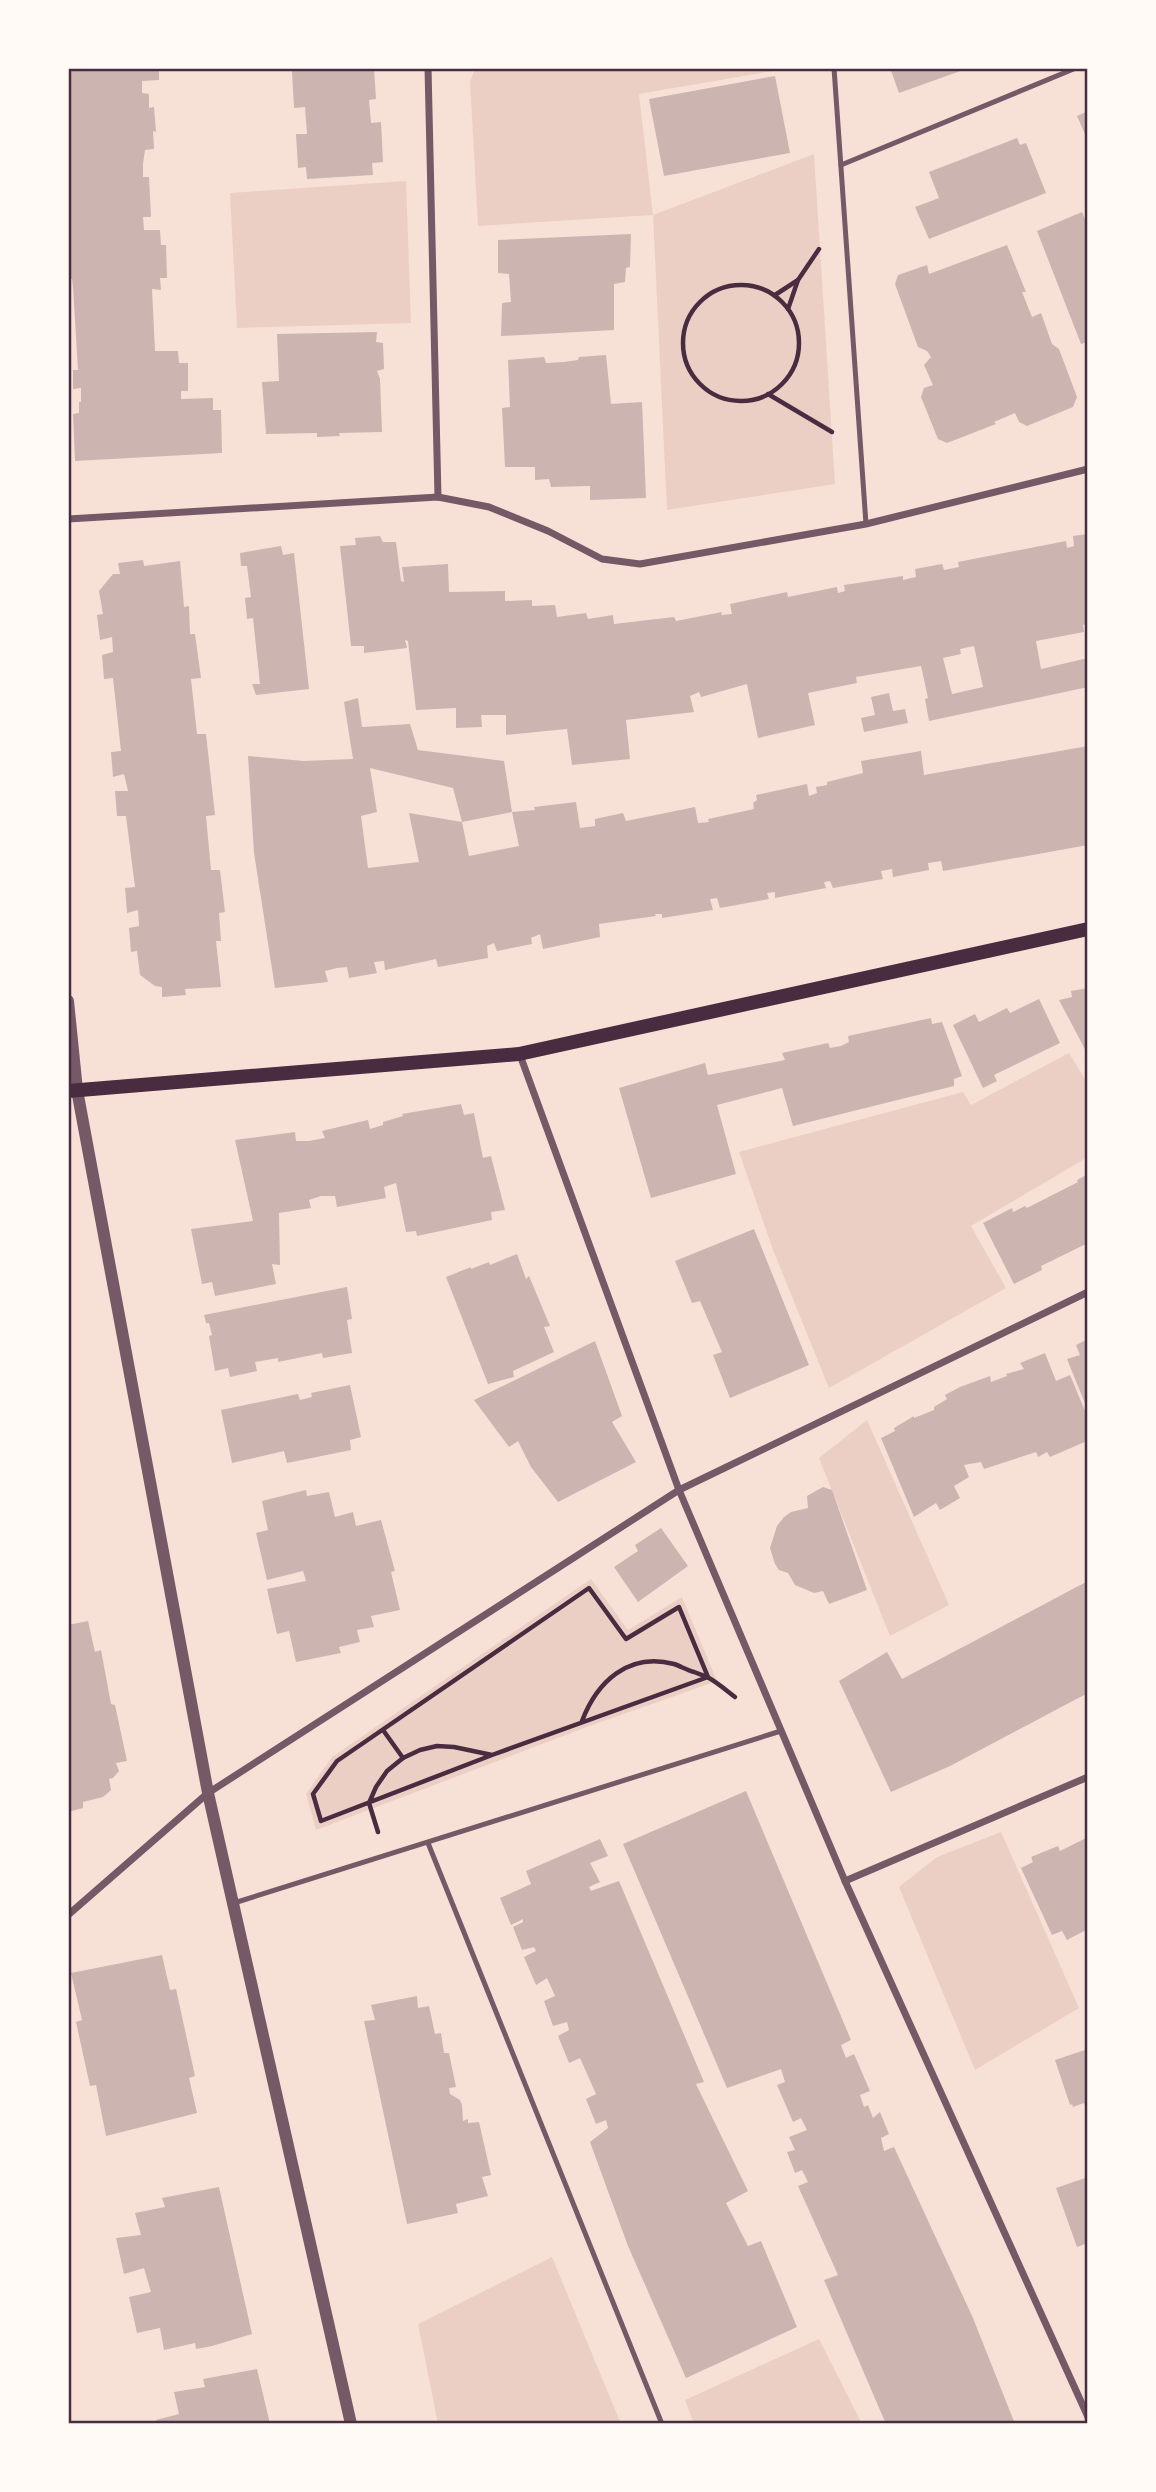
<svg xmlns="http://www.w3.org/2000/svg" width="1156" height="2492" viewBox="0 0 1156 2492" font-family="'Fira Sans',sans-serif">
<rect width="100%" height="100%" fill="#f7e1d7"/>
<!-- green -->
<g fill="#ebcfc5">
<polygon points="475,68 790,68 639,94 653,215 814,154 835,484 667,510 653,215 478,226 470,82"/>
<polygon points="406,181 411,323 237,328 230,193"/>
<polygon points="1069,1053 1088,1084 1088,1157 971,1226 1006,1288 829,1388 773,1250 739,1152 963,1092 971,1105"/>
<polygon points="867,1420 949,1605 890,1636 819,1458"/>
<polygon points="591,1579 628,1630 682,1597 717,1681 584,1728 316,1830 306,1794 332,1757"/>
<polygon points="1001,1832 1079,2008 975,2070 899,1887 937,1857"/>
<polygon points="552,2257 621,2424 438,2424 418,2324"/>
<polygon points="819,2339 862,2424 694,2424 685,2400"/>
</g>
<!-- building -->
<g fill="#ccb4b1" fill-rule="evenodd">
<polygon points="68,68 159,68 159,80 142,81 142,93 149,94 149,108 154,107 156,132 153,131 154,149 145,150 143,164 143,177 149,177 151,217 143,217 144,230 160,230 161,245 166,245 167,278 160,278 161,290 152,289 155,351 178,351 179,363 188,363 188,391 181,391 181,399 213,398 213,410 221,410 222,453 75,461 73,414 79,413 79,402 81,402 81,388 73,389 73,370 78,370 77,354 73,287 72,279 68,279 68,247 70,247 68,179 71,179"/>
<polygon points="299,68 374,68 376,99 369,100 371,123 381,122 383,162 372,163 373,175 307,179 306,167 298,168 296,134 307,134 305,107 294,108 292,71 300,71"/>
<polygon points="890,68 966,68 966,69 899,93"/>
<polygon points="775,76 790,153 664,176 649,99"/>
<polygon points="1088,111 1088,141 1077,116"/>
<polygon points="1017,138 1020,145 1026,143 1046,193 929,239 915,207 939,198 929,172"/>
<polygon points="1082,212 1088,227 1088,342 1081,344 1037,231"/>
<polygon points="631,234 630,267 626,268 625,282 614,284 614,330 501,336 502,303 511,302 509,274 498,273 498,240"/>
<polygon points="1007,245 1026,292 1022,292 1032,317 1041,313 1052,344 1059,349 1077,397 1073,407 1027,426 1019,422 1015,413 994,422 996,424 947,443 938,439 921,397 924,388 933,385 924,365 931,357 927,351 918,347 895,284 898,275 927,265 929,274"/>
<polygon points="377,332 376,342 383,343 384,369 377,371 380,379 382,432 339,433 340,436 317,437 317,433 266,434 262,382 279,381 277,334"/>
<polygon points="606,355 611,404 642,402 646,498 590,500 590,486 551,487 549,479 535,480 535,467 505,467 502,408 510,407 508,360 544,357 546,363 564,362 578,360 579,357"/>
<path d="M1088,534v90l-5,1 1,7 -48,9 5,28 47,-11v29l-159,34 -4,-22 3,-1 -7,-32 -65,11 1,6 -49,10 7,32 -57,13 -11,-54 -46,13 -2,-5 -9,4 4,16 -68,8 4,39 -58,6 -5,-36 -61,6v-20h-25l1,12 -26,1v-20l-40,2 -8,-69 -3,-1 2,8 -43,5v-7h-13l-11,-100 16,-1 -1,-7 25,-2 3,6h13l5,39 3,1 -2,-15 46,-3 1,28 56,-1v10l27,-1v6l23,-1 2,12 29,-4 2,6 25,-4 1,9 60,-7 2,4 46,-9 -1,3 11,-1 -2,-10 57,-12 1,5 49,-10 1,6 7,-2 -1,-6 59,-9v4l13,-3 -1,-8 27,-5 2,6 15,-3 -1,-5 108,-21 1,7 7,-2 -1,-10zM974,646l9,41 -31,7 -9,-36 18,-4 -1,-5z"/>
<polygon points="281,546 283,555 294,553 309,689 256,695 252,684 260,684 253,618 247,619 245,598 251,597 247,566 241,566 240,553"/>
<polygon points="143,560 144,566 180,561 184,607 189,606 190,634 195,634 201,678 191,679 197,734 206,734 215,815 206,816 211,870 220,870 225,912 219,913 221,941 216,941 221,987 185,989 186,995 162,997 162,987 155,986 140,975 137,951 131,952 129,928 139,926 138,910 127,913 125,888 135,887 126,816 117,816 115,791 128,791 124,774 113,777 111,752 121,751 113,678 104,679 102,655 113,652 112,637 100,640 97,615 103,614 99,591 113,574 120,574 118,563"/>
<polygon points="889,693 893,711 905,709 908,723 864,732 861,718 875,715 871,697"/>
<polygon points="358,698 362,727 410,724 418,750 504,761 512,812 462,822 453,788 370,768 377,812 361,816 368,868 419,862 409,813 462,822 469,856 519,846 512,812 535,810 534,807 576,802 580,828 595,826 595,819 623,813 626,821 695,807 698,823 709,822 708,819 754,809 753,803 757,800 756,795 807,784 809,796 817,793 816,787 827,785 827,782 863,773 861,761 921,751 924,775 1088,746 1088,845 943,871 941,861 928,863 929,870 893,877 892,869 881,871 883,879 833,888 830,881 824,882 826,888 775,898 775,892 767,893 769,899 720,908 717,898 710,899 713,910 662,918 662,914 655,914 656,916 599,924 600,937 543,949 540,934 531,938 532,944 497,951 494,943 487,946 488,958 438,967 436,959 385,970 384,961 374,962 377,973 349,978 347,967 337,968 325,971 328,982 275,988 254,853 248,756 304,761 353,759 344,702"/>
<polygon points="1088,988 1088,1055 1059,1000 1072,997 1071,991"/>
<polygon points="1039,999 1060,1043 994,1075 997,1081 983,1088 953,1025 975,1014 979,1022 1007,1008 1010,1013"/>
<polygon points="931,1018 932,1024 942,1022 962,1076 954,1079 954,1086 793,1126 782,1088 717,1105 736,1174 651,1198 619,1088 705,1063 708,1075 785,1060 782,1053 828,1043 830,1048 841,1046 849,1042 848,1036"/>
<polygon points="461,1104 464,1115 474,1113 483,1158 491,1156 495,1172 505,1210 491,1212 492,1220 417,1236 416,1231 406,1232 396,1183 384,1187 386,1198 337,1207 335,1196 321,1196 309,1200 311,1208 279,1213 280,1265 272,1264 276,1284 215,1296 212,1282 202,1284 191,1229 253,1221 235,1140 295,1132 296,1141 309,1141 325,1138 322,1131 368,1120 370,1129 383,1125 383,1122 403,1116 402,1114"/>
<polygon points="1088,1174 1088,1243 1041,1266 1042,1270 1014,1284 983,1223 1012,1208 1013,1212 1025,1206 1027,1208 1078,1182 1077,1180"/>
<polygon points="754,1229 809,1365 730,1398 713,1355 722,1352 700,1301 692,1303 675,1261"/>
<polygon points="517,1254 526,1279 529,1276 550,1326 544,1327 554,1352 513,1371 514,1377 488,1384 446,1277 471,1267 471,1269 489,1262 490,1265"/>
<polygon points="347,1287 352,1319 347,1320 352,1353 323,1358 322,1353 278,1362 278,1358 255,1362 257,1371 230,1377 228,1368 215,1371 209,1336 212,1335 209,1323 206,1323 204,1315"/>
<polygon points="1088,1339 1088,1411 1067,1359 1080,1355 1076,1345"/>
<polygon points="595,1341 622,1416 612,1422 636,1462 558,1502 531,1467 518,1441 509,1447 474,1400"/>
<polygon points="1045,1353 1056,1381 1070,1375 1088,1418 1087,1441 1050,1457 1047,1452 1038,1457 1036,1452 984,1469 981,1462 964,1465 969,1477 954,1486 960,1498 940,1510 936,1503 914,1517 881,1438 895,1431 894,1428 914,1416 914,1418 934,1410 934,1407 947,1399 945,1395 960,1387 990,1376 991,1382 1007,1376 1006,1374 1024,1369 1020,1363"/>
<polygon points="350,1385 361,1437 350,1440 351,1450 287,1463 284,1451 232,1463 221,1410 298,1394 300,1400 312,1397 311,1393"/>
<polygon points="823,1487 832,1490 867,1590 829,1604 823,1591 814,1593 795,1585 788,1573 779,1570 775,1564 770,1548 777,1526 784,1517 791,1512 808,1508 807,1496"/>
<polygon points="306,1490 307,1496 329,1492 335,1517 353,1512 356,1526 381,1520 395,1571 391,1572 400,1610 371,1616 374,1627 357,1630 360,1642 339,1647 341,1653 296,1662 289,1631 277,1634 267,1589 306,1581 303,1571 267,1580 256,1533 268,1530 262,1501"/>
<polygon points="661,1528 688,1566 638,1602 614,1567 638,1551 635,1545"/>
<polygon points="1088,1581 1088,1693 950,1766 891,1792 839,1681 887,1652 902,1679"/>
<polygon points="88,1621 95,1652 101,1650 111,1704 115,1705 127,1761 116,1763 119,1771 113,1778 109,1779 111,1790 103,1797 83,1802 83,1808 68,1812 68,1625"/>
<polygon points="746,1791 851,2040 841,2045 846,2058 854,2054 870,2091 860,2095 864,2107 868,2105 873,2118 880,2112 889,2134 881,2138 884,2151 894,2147 973,2318 1015,2424 886,2424 824,2280 838,2275 798,2186 808,2182 802,2170 795,2173 787,2152 795,2150 789,2137 807,2130 801,2118 793,2122 777,2085 785,2082 781,2069 727,2088 623,1844"/>
<polygon points="1088,1837 1088,1929 1067,1940 1062,1931 1052,1935 1021,1868 1033,1862 1031,1857 1058,1846 1060,1851"/>
<polygon points="600,1839 608,1856 590,1863 600,1882 589,1887 591,1891 619,1881 704,2082 696,2084 748,2191 726,2203 748,2246 761,2241 797,2327 686,2378 628,2246 590,2142 608,2128 606,2120 596,2124 586,2099 596,2094 580,2058 569,2063 558,2036 569,2030 567,2022 553,2026 544,2001 555,1996 547,1978 536,1985 524,1957 536,1951 534,1947 522,1950 513,1927 523,1922 523,1919 511,1925 500,1898 531,1884 526,1871"/>
<polygon points="162,1955 170,1990 176,1989 195,2076 189,2078 197,2113 106,2136 96,2085 90,2086 76,2022 82,2020 71,1973"/>
<polygon points="417,1996 418,2008 429,2006 435,2034 441,2033 444,2053 449,2053 456,2087 449,2088 450,2094 460,2100 462,2105 463,2121 468,2119 468,2123 479,2122 491,2175 482,2177 488,2196 456,2204 458,2213 407,2224 364,2021 375,2020 371,2005"/>
<polygon points="1088,2049 1088,2112 1084,2103 1073,2107 1072,2104 1070,2105 1055,2060"/>
<polygon points="1088,2177 1088,2243 1077,2247 1056,2188"/>
<polygon points="219,2187 252,2334 212,2346 196,2349 195,2343 164,2350 160,2328 137,2333 129,2297 151,2292 144,2268 124,2274 116,2238 141,2235 135,2213 165,2207 162,2198"/>
<polygon points="257,2369 270,2424 157,2424 156,2420 179,2414 174,2392 205,2387 203,2379"/>
</g>
<g fill="none" stroke-linecap="round" stroke-linejoin="round">
<!-- path -->
<g stroke="#4a2c40" stroke-width="4.5">
<circle cx="741" cy="343" r="58"/>
<polyline points="775,295 798,280 819,249"/>
<polyline points="788,309 798,280"/>
<polyline points="768,394 832,432"/>
<path d="M582,1721c15,-39 46,-69 92,-57 6,2 13,6 20,8 5,2 10,3 15,6 9,5 18,13 26,19"/>
<polyline points="383,1730 403,1758"/>
<polyline points="378,1832 369,1803 376,1787 387,1771 403,1758 420,1750 437,1746 454,1747 492,1755 708,1677 679,1607 626,1639 589,1588 337,1761 313,1794 321,1821 492,1755"/>
</g>
<!-- service -->
<g stroke="#755966" stroke-width="5">
<polyline points="834,68 866,524"/>
<polyline points="841,165 1076,68"/>
<polyline points="428,1843 662,2424"/>
<polyline points="234,1903 781,1731"/>
</g>
<!-- minor -->
<g stroke="#755966" stroke-width="7">
<polyline points="428,68 438,497"/>
<polyline points="68,519 438,497 489,507 548,531 602,559 640,564 866,524 1088,469"/>
<polyline points="520,1055 679,1490 845,1881 1088,2417"/>
<polyline points="845,1881 1088,1777"/>
<polyline points="68,1915 208,1793 679,1490 1088,1292"/>
</g>
<!-- tertiary -->
<polyline stroke="#755966" stroke-width="12" points="68,1001 77,1090 208,1793 351,2424"/>
<!-- secondary -->
<polyline stroke="#4a2c40" stroke-width="14" points="68,1091 519,1054 1088,929"/>
</g>
<!-- border -->
<rect width="1156" height="2492" fill="none" stroke="#fffaf5" stroke-width="140"/>
<rect x="70" y="70" width="1016" height="2352" fill="none" stroke="#4a2c40" stroke-width="2.5"/>
</svg>
